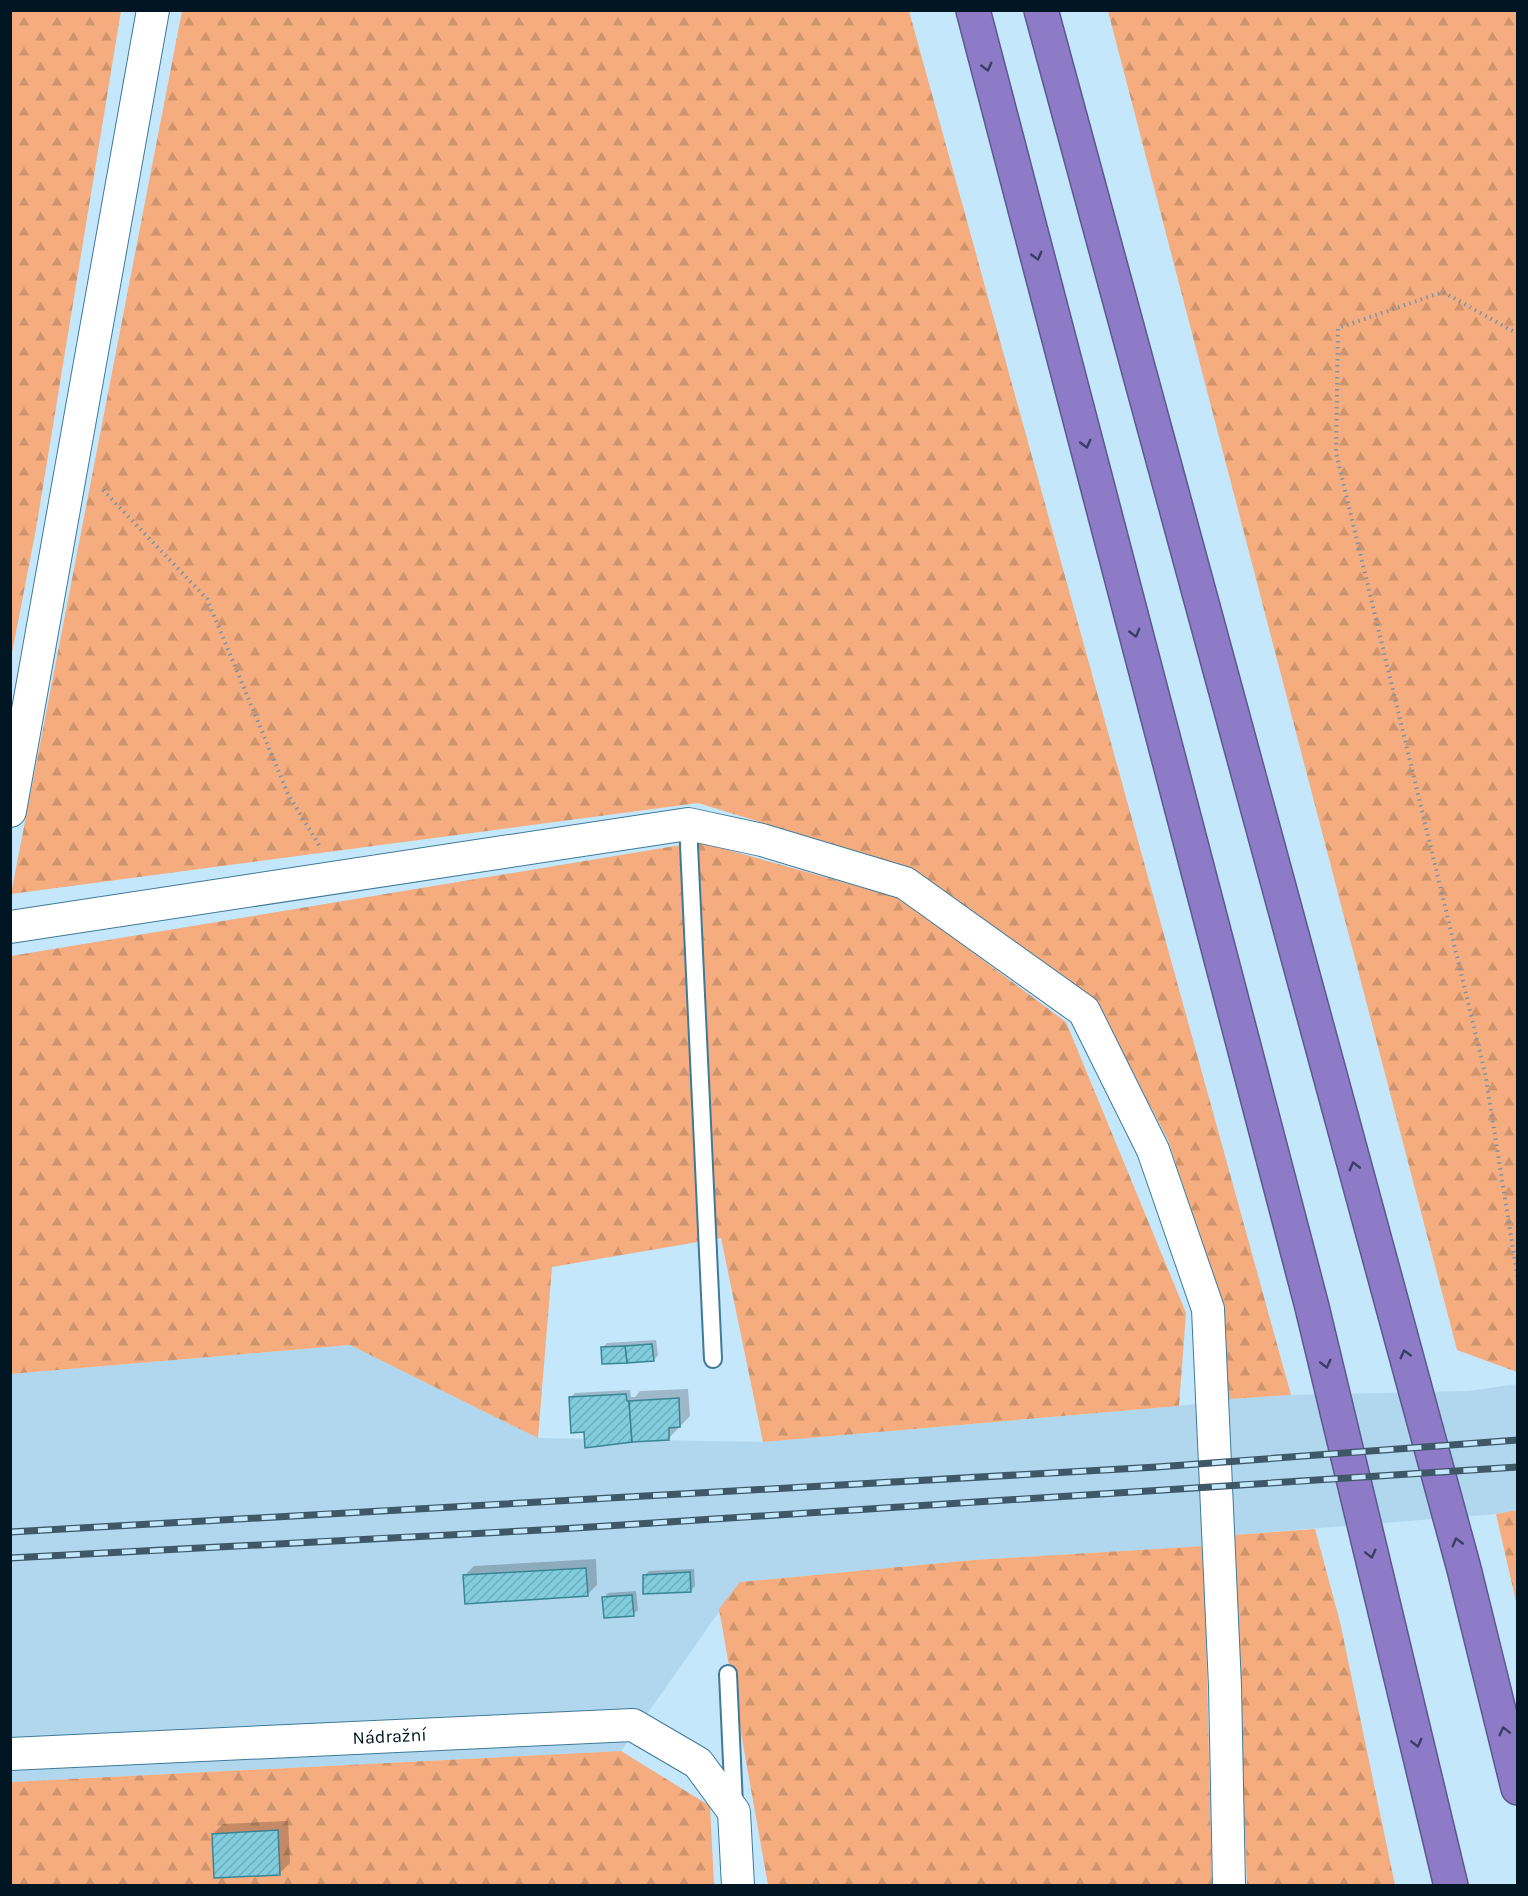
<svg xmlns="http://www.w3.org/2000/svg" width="1528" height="1896" viewBox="0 0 1528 1896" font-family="Karla,sans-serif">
<defs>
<pattern id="forest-firs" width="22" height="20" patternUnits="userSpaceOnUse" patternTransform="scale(1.5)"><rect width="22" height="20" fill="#f5ad7f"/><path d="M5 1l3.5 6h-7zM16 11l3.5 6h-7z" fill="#d0946d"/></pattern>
<pattern id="building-hatch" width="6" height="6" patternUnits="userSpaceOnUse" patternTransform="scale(1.5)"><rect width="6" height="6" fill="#81ccdd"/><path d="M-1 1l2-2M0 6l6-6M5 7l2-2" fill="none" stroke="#6eaebd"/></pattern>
</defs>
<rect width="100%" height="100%" fill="#c4e7fc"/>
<!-- built -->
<polygon fill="#b0d7ee" points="350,1345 538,1438 763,1442 1179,1406 1229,1399 1291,1395 1469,1391 1517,1384 1517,1510 1496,1514 1233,1535 1204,1546 973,1560 740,1582 621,1751 11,1782 11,1374"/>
<!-- forest -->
<g fill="url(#forest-firs)">
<polygon points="11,10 121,11 36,529 11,658"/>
<polygon points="182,11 909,11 1291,1395 1229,1399 1221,1300 1168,1140 1096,1001 913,869 698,803 11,894"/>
<polygon points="1108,11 1517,11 1517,1372 1457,1350"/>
<polygon points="699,842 900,898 1066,1022 1186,1313 1179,1406 763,1442 721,1238 552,1267 538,1438 350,1345 11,1374 11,956"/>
<polygon points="1517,1510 1518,1510 1517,1606 1496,1514"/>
<polygon points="1315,1529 1340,1622 1395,1885 1247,1885 1233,1535"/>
<polygon points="1204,1546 1212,1885 768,1885 719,1609 740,1582 973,1560"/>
<polygon points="621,1751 710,1806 714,1885 11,1886 11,1782"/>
</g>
<!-- shadow -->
<g fill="#0003">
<polygon points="656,1340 658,1355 654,1360 602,1348 607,1343"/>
<polygon points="688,1389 690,1416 668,1439 585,1430 570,1398 575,1393 630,1390 631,1397 635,1397 640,1391"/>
<polygon points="596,1559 597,1585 587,1595 464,1576 474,1566"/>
<polygon points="694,1569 695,1586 690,1591 644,1576 649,1571"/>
<polygon points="636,1591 638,1610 633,1614 604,1598 608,1593"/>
<polygon points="288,1821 290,1863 280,1873 213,1834 223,1824"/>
</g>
<!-- building -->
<g fill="url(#building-hatch)" stroke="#398595" stroke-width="1.5">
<polygon points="652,1344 654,1361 627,1363 625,1346"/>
<polygon points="625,1346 627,1363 602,1364 601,1347"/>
<polygon points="626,1394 627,1401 629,1401 632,1442 585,1448 584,1432 571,1433 569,1397"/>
<polygon points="679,1398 680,1427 669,1428 669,1440 632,1442 629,1401"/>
<polygon points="586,1568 588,1596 465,1604 463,1575"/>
<polygon points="690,1572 691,1592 643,1594 643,1575"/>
<polygon points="632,1595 634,1616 604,1618 602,1597"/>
<polygon points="278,1830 280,1875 214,1878 212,1834"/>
</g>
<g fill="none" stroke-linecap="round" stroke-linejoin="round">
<!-- lane casing -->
<g stroke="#3f7a99" stroke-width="20">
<g id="lane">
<polyline points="688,824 713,1359"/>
<polyline points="728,1674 734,1805"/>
</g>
</g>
<!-- street casing -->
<g stroke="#3f7a99" stroke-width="34">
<g id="street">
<polyline points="10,811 153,10"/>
<polyline points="10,927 688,824 762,840 905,883 1084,1011 1153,1150 1208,1309 1225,1686 1229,1886"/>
<path id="s1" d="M10,1754l623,-29 65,38 36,49 4,74"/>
</g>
</g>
<!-- highway casing -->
<g stroke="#5c588d" stroke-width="36">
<g id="highway">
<polyline points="973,10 1312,1307 1451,1886"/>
<polyline points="1041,10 1464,1569 1518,1788"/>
</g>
</g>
<!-- path -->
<g stroke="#7895a7" stroke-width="4" stroke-dasharray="1.5 4.5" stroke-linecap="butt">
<polyline points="1518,334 1443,292 1338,328 1336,453 1485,1073 1518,1280"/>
<polyline points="103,490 207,599 288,794 319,845"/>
</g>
<!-- lane -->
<use href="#lane" stroke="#fff" stroke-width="16"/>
<!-- street -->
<use href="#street" stroke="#fff" stroke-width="32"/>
<!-- highway -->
<use href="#highway" stroke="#8d7bc7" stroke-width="33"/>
<!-- rail casing -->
<g stroke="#3e5867" stroke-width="7">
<g id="rail">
<polyline points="10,1532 1157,1467 1518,1440"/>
<polyline points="10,1558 560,1529 1518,1467"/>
</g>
</g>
<!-- rail -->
<use href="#rail" stroke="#c4e7fc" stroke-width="4.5" stroke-dasharray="14" stroke-linecap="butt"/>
</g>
<!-- one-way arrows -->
<defs><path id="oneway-chevron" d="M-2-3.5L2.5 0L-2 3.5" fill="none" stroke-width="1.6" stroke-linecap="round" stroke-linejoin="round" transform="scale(1.5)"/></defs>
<g stroke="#383e64">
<use href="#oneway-chevron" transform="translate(987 67) rotate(75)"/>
<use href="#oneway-chevron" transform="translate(1037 256) rotate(75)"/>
<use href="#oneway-chevron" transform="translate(1086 444) rotate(75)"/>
<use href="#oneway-chevron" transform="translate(1135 633) rotate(75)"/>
<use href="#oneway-chevron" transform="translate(1354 1166) rotate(-105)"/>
<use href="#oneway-chevron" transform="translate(1405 1354) rotate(-105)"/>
<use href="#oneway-chevron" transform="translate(1326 1364) rotate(76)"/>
<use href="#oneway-chevron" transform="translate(1457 1542) rotate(-105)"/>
<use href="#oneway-chevron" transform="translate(1371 1554) rotate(76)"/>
<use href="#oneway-chevron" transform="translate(1504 1731) rotate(-104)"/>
<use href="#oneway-chevron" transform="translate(1417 1743) rotate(76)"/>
</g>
<g text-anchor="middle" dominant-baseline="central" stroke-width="5" stroke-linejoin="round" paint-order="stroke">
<!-- street labels -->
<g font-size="18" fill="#001622" stroke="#c4e7fc">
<text stroke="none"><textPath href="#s1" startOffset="380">Nádražní</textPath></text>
</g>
</g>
<!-- border -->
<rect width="1528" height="1896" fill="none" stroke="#001622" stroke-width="24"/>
</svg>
